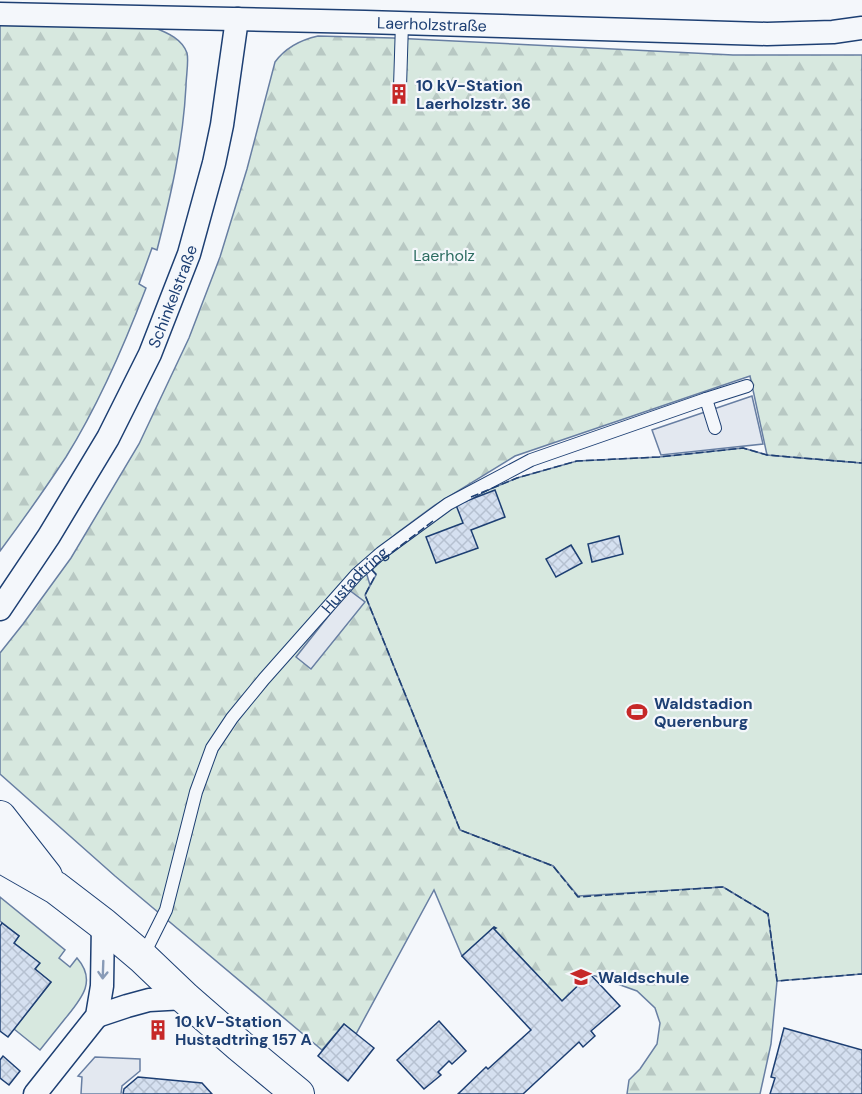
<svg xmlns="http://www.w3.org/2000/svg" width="862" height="1094" viewBox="0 0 862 1094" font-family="'DM Sans',sans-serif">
<defs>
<pattern id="forest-firs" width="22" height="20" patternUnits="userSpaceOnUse" patternTransform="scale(1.5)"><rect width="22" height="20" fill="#d7e8df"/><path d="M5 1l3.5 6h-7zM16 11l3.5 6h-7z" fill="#b8c8c3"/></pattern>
<pattern id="building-cross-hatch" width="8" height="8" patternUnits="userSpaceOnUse" patternTransform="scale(1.5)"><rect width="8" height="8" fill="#d5e0f0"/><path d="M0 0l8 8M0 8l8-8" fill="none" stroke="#b6c1d1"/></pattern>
</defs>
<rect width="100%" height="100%" fill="#f4f7fb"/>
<!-- grass -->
<g fill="#d7e8df" stroke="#687fa3" stroke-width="1.5">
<polygon points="743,448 767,455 862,463 862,974 777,981 768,914 723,887 578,897 553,866 460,830 365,595 376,575 372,570 378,563 461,501 517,478 577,461 659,457"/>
<path d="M0,897l65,53 -6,8 11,9 7,-9c21,24 3,42 -13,62 -8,10 -16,20 -24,30l-26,-21 37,-47 -16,-13 4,-6 -25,-20 5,-7 -19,-15z"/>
</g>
<!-- forest -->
<g fill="url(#forest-firs)" stroke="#687fa3" stroke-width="1.5">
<path d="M0,24l155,4c13,5 27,11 32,25 2,8 -1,24 -1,33 -3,57 -15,109 -29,164l-5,-2 -13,36 7,4c-22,58 -47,116 -80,169 -21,32 -43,63 -66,94z"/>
<path d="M318,36l75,2 340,17h129v408l-95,-8 -17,-79 -235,80 -80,49 -38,28 -34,29 7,23 -5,10 95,235 93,36 25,30 145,-9 45,27 9,67 -6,63 -11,50h-133l2,-14 11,-11 17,-25 3,-21 -5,-15 -18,-17 -47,-17 -28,27 -68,-72 1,-2 -33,29 -28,-66 -78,144 -12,-10 -22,26 -207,-174 -115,-102v-121l23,-29 48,-66 68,-114 50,-106 31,-81 27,-88 28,-107c11,-15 25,-22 43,-26z"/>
</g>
<!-- parking -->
<g fill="#e3e8f0" stroke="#687fa3" stroke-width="1.5">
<polygon points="752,396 763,444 661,455 652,430"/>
<polygon points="349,590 365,602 311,669 296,657"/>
<polygon points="95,1057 140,1059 140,1071 122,1086 121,1094 81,1094 82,1077 78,1076"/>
</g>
<!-- building -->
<g fill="url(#building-cross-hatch)" stroke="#1d3f73" stroke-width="1.5">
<polygon points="393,88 405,88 405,100 393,99"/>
<polygon points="495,490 505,517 471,530 478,548 436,563 426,537 463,523 456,505"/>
<polygon points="619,536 623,554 592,562 588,544"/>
<polygon points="571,545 582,563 556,577 546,559"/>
<polygon points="2,923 19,936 14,943 40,963 35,969 51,982 8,1037 0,1031 0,926"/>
<polygon points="494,927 496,928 494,929 562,1001 590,974 620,1006 591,1031 595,1036 583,1047 579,1042 523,1094 458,1094 486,1067 488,1069 531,1030 462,956"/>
<polygon points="439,1021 466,1051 452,1064 449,1061 438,1072 441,1075 424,1089 397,1060"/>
<polygon points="344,1024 374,1048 348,1081 318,1056"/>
<polygon points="784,1028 862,1050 862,1094 770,1094 775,1078 771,1077"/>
<polygon points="3,1056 20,1071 9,1085 0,1078 0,1060"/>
<polygon points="138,1077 202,1083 212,1094 123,1094 124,1089"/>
</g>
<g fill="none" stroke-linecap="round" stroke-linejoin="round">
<!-- lane casing -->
<g stroke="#1d3f73" stroke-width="14">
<g id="lane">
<polyline points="400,87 402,23"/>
<polyline points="706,399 715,428"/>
<path id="s1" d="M143,956l23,-46 30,-118 16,-44 20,-30 32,-39 93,-105 24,-21 67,-49 83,-44 175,-61 41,-13"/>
</g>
</g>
<!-- street casing -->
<g stroke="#1d3f73" stroke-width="25">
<g id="street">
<path id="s2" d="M0,14l365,8 402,12 66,-2 29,-4"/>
<path id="s3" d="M0,609l49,-73 59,-98 42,-84 39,-100 25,-91 8,-38 15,-106"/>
<polyline points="97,1016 127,1006 149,1000 185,998"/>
<polyline points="35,1094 97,1016 102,986 103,924"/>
</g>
</g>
<!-- secondary casing -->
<g stroke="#1d3f73" stroke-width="34">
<g id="secondary">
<polyline points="0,817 46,876"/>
<polyline points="0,856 56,888 103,924 142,957 185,998 240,1046 298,1094"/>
</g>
</g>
<!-- lane -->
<use href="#lane" stroke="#f4f7fb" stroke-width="12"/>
<!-- street -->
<use href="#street" stroke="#f4f7fb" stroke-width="22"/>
<!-- secondary -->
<use href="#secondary" stroke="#f4f7fb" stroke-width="32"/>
<!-- fence -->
<g stroke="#1d3f73" stroke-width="1.5" stroke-dasharray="8 3" stroke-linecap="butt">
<polyline points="471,497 517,478 577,461 659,457 743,448 767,455 862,463"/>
<polyline points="433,521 378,563 372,570 376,574 365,595 460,830 553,866 578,897 723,887 768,914 777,981 862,974"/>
</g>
</g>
<!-- one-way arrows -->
<defs><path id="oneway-shaft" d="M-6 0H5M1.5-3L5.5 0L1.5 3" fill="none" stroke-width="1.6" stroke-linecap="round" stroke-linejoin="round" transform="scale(1.5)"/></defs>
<use stroke="#889bb7" href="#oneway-shaft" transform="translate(103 970) rotate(92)"/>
<!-- icons -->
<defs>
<g id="building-bare" transform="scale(1.62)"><path d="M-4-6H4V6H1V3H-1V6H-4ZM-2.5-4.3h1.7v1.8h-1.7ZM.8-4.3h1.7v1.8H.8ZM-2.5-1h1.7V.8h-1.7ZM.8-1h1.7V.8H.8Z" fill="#c62828" stroke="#f4f7fb" stroke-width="2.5" paint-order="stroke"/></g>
<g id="stadium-bare" transform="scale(1.62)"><path d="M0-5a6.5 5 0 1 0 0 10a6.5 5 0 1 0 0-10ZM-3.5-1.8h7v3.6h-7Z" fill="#c62828" stroke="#f4f7fb" stroke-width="2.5" paint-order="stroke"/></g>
<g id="school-bare" transform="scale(1.62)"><path d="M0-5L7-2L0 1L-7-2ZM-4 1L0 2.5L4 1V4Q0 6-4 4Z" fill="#c62828" stroke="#f4f7fb" stroke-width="2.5" paint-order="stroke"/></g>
</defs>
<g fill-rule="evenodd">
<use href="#building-bare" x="399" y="94"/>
<use href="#stadium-bare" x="637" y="712"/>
<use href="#school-bare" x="581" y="977"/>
<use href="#building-bare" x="158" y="1030"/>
</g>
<g text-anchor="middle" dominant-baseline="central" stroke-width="4.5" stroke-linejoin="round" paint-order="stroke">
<!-- street labels -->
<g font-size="16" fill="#1d3f73" stroke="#f4f7fb">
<text stroke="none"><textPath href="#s2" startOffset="432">Laerholzstraße</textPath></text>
<text stroke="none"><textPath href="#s3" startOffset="358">Schinkelstraße</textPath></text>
<text stroke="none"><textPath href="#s1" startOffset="441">Hustadtring</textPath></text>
</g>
<!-- poi labels -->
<g font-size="16" font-weight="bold" fill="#1d3f73" stroke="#f4f7fb" text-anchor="start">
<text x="416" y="85">10 kV-Station<tspan x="416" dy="18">Laerholzstr. 36</tspan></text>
<text x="654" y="703">Waldstadion<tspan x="654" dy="18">Querenburg</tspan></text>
<text x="598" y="977">Waldschule</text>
<text x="175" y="1021">10 kV-Station<tspan x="175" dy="18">Hustadtring 157 A</tspan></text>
</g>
<!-- park labels -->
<g font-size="16" fill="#2c6c60" stroke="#f4f7fb">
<text x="444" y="255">Laerholz</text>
</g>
</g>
</svg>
